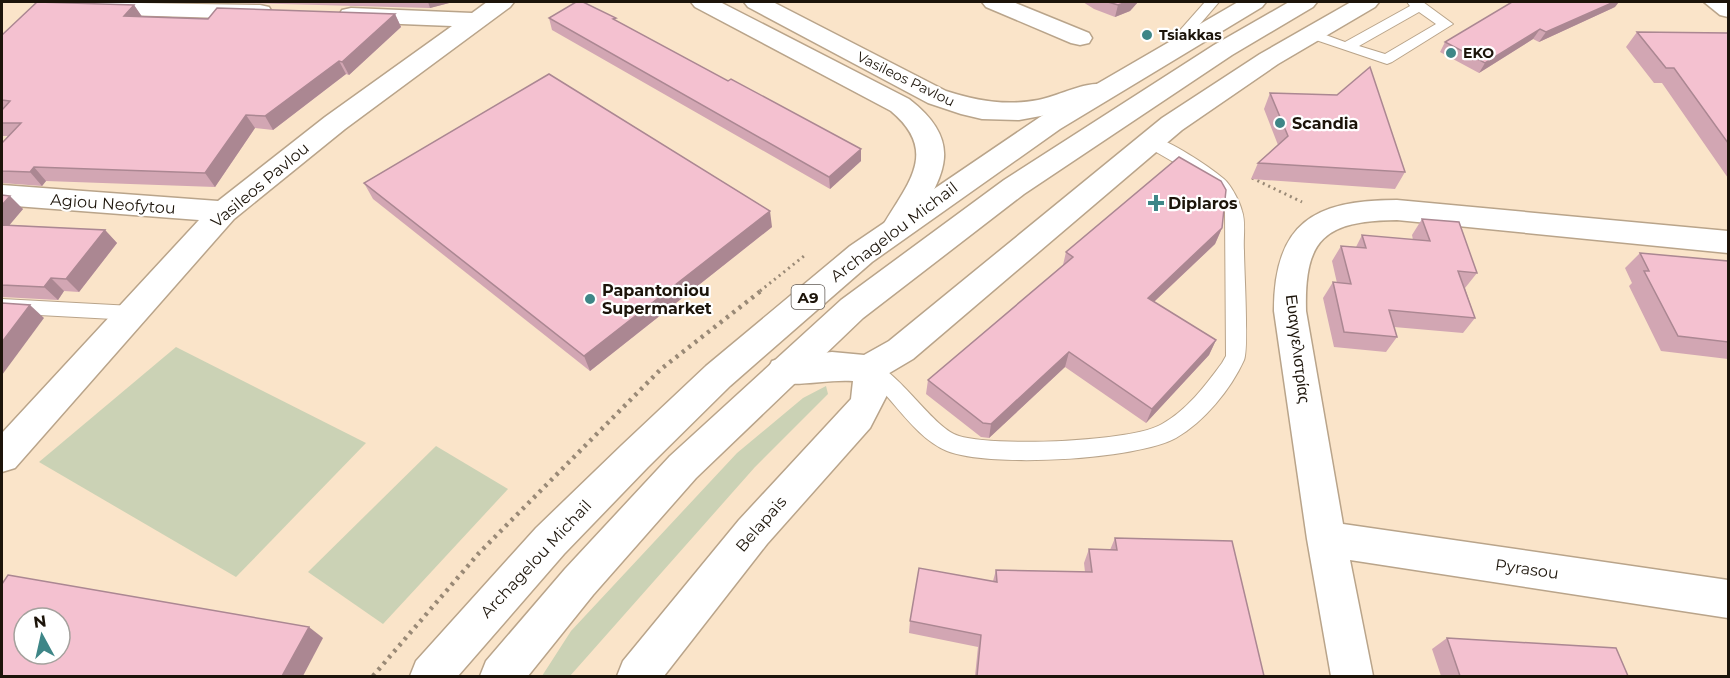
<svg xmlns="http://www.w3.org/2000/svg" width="1730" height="678" viewBox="0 0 1730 678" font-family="Montserrat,sans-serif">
<rect width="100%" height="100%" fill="#fae4c9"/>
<!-- green -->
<g fill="#cbd2b5">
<polygon points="176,347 366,443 236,577 39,462"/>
<polygon points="826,386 828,394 755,467 570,676 542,676 571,631 737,453 803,398"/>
<polygon points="436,446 508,489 383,624 308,572"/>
</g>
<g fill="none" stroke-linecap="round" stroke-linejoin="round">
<!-- service casing -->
<g stroke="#b9a48a" stroke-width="2">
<g id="service">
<polygon points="1205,2 1219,2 1176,52 1166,52 1164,49 1166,46"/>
<path d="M1407,2h16l30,22 -61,38 -5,2 -80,-27 -2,-3 7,-4 33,12 65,-36zM1419,12l17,12 -51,30 -26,-8z"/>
<path d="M1150,136c21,5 57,29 74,43 7,6 16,23 18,32 4,11 1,28 2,40 0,18 5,98 0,109 -13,29 -40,62 -68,78 -40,22 -186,30 -229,13 -26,-11 -44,-37 -63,-58 -8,-8 -21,-14 -26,-24l3,-6c29,-9 68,64 98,73 34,11 174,6 203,-12 25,-14 43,-38 60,-61l4,-7 -1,-145 -12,-22 -24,-18 -45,-26 -2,-4 2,-4z"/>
<polygon points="2,299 132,306 139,308 142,313 139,318 132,320 2,313"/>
</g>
</g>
<!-- minor casing -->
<g stroke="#b9a48a" stroke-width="3">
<g id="minor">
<polygon points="82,2 260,5 269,7 272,12 269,17 260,19 90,14 82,12 78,7"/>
<polygon points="487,2 514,2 510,7 345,129 234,219 15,468 2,472 2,433 199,220 2,205 2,185 218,201 325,117 452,26 351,22 342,20 339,15 342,10 351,8 472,13"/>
<path d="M691,2h29l189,97c62,48 29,83 -1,136l-11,3 -11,-3 -4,-8c25,-43 58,-75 9,-116l-196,-104z"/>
<path d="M744,2h29l173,89c31,10 60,15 92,9 22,-4 50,-21 72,-15l4,6 -4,6 -53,16 -38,7 -37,-1 -21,-5 -33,-11 -180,-96z"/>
<polygon points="982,2 1013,2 1089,33 1092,38 1089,43 1080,45 1071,43 986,7"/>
<path d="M1351,2h28l-4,5 -97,57 -96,66 -269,229 -27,16 1,20 -17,33 -103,116 -103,132h-47l6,-15 116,-141 112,-121 2,-18c-26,-2 -58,7 -81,0l-5,-10 5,-10 12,-4 48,-5 32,3 25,-14 273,-223 98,-64z"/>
<polygon points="1704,2 1728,2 1728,17 1720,15"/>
<path d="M1397,200l331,31v22l-331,-33c-72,1 -93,18 -91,91l37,213 385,56v38l-378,-58 23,116h-42l-24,-137 -33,-228c0,-88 40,-111 123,-111z"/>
</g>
</g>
<!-- primary casing -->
<g stroke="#b9a48a" stroke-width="3">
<g id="primary">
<polygon points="1238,2 1266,2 1262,7 1060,129 872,262 730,386 648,467 564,554 458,676 410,676 416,661 536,528 622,445 706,366 850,246 1040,117"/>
<polygon points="1289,2 1317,2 1313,7 1232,55 1024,194 863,318 696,478 593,595 528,676 480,676 486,661 565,569 670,456 841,300 1004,180 1214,45"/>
</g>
</g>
<!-- path-far1 -->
<g stroke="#998976" stroke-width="3" stroke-dasharray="2 4" stroke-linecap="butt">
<polyline points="1252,178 1302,202"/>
<polyline points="760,291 804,256"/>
</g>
<!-- path -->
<polyline stroke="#998976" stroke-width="4.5" stroke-dasharray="3 5" stroke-linecap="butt" points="373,676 479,553 661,369 762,290"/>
<!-- service -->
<use href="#service" fill="#fff" fill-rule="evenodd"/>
<!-- minor -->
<use href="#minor" fill="#fff" fill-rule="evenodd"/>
<!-- primary -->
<use href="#primary" fill="#fff" fill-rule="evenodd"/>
</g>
<!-- wall -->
<g fill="#d2a6b3">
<polygon points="239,2 453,2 430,8 240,3"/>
<polygon points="1083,2 1138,2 1130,11 1115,17 1094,9"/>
<polygon points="134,5 142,17 208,19 395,14 401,27 349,75 346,74 273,130 255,128 215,187 46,181 42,186 2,183 2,143 8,136 2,136 2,35"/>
<polygon points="1615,7 1539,42 1533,39 1479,73 1440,52 1445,42"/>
<polygon points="549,18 617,21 728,81 861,149 861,161 830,189 552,30"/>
<polygon points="1637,32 1728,33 1728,178 1662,83 1654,83 1626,47"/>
<polygon points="1270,93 1405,172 1395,189 1251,179 1258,163 1278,145 1264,109"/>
<polygon points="364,183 772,227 590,371 373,199"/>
<polygon points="2,195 23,209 9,225 105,230 117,243 79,292 64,291 58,300 2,297"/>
<polygon points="1422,219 1477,273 1465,288 1475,318 1463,333 1394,327 1397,337 1386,352 1334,347 1323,298 1333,282 1337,283 1332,261 1341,246 1356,247 1362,235 1413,240 1412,235"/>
<polygon points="1222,228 1215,244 1154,302 1216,340 1209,355 1146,423 1065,367 989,438 981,437 926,394 928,380 1063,265 1066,252"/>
<polygon points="1640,253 1728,261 1728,359 1661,351 1629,286 1632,283 1625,268"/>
<polygon points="1115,538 1264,676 975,676 978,647 909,633 910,621 993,581 996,570 1085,572 1084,563 1089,549 1110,550"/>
<polygon points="1447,638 1628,676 1441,676 1432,649"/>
</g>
<!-- shaded-wall -->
<g fill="#ab8792">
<polygon points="428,2 453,2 430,8"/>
<polygon points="1127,2 1138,2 1130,11 1115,17 1118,5"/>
<polygon points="1614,2 1619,2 1615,7 1539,42 1546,32"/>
<polygon points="134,5 143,18 124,16"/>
<polygon points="395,14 401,27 349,75 342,62"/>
<polygon points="1540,29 1533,39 1479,73 1485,63"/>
<polygon points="339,61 346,74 273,130 265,116"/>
<polygon points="246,115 255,128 215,187 205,173"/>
<polygon points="861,149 861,161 830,189 829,177"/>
<polygon points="34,167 46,181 42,186 30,172"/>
<polygon points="10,196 23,209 2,234 2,205"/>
<polygon points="770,211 772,227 590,371 584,356"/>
<polygon points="1222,228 1215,244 1142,313 1148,298"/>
<polygon points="105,230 117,243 79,292 66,279"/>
<polygon points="51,278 64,291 58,300 44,287"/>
<polygon points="30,305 44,318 2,375 2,342"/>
<polygon points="1216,340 1209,355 1146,423 1152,409"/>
<polygon points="1069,352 1065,367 989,438 991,424"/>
<polygon points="309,627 323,638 303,676 282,676"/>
</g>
<!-- building -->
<g fill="#f4c1d0" stroke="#ab8792" stroke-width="1.5" fill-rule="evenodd">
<polygon points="37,2 134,5 124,16 208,19 217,8 395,14 342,62 339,61 265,116 246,115 205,173 34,167 30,172 2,171 2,143 21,123 2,123 2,110 10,101 2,100 2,35"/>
<polygon points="576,2 583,2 616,18 613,19 728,81 731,79 861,149 829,177 549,18"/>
<polygon points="1108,2 1127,2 1118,5"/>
<polygon points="1512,2 1614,2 1546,32 1540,29 1485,63 1445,42"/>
<polygon points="1637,32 1728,33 1728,143 1674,68 1666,68"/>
<polygon points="1370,67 1405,172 1258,163 1288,136 1270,93 1337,95"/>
<polygon points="549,74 770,211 584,356 364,183"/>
<polygon points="1179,157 1221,181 1226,190 1222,228 1148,298 1216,340 1152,409 1069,352 991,424 983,423 928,380 1073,257 1066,252"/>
<polygon points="2,195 10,196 2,205"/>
<polygon points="1422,219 1459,222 1477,273 1458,271 1475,318 1389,310 1397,337 1344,332 1333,282 1351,284 1341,246 1366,248 1362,235 1430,241"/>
<polygon points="2,225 105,230 66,279 51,278 44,287 2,285"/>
<polygon points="1640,253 1728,261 1728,342 1678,336 1644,271 1649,271"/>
<polygon points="2,303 30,305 2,342"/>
<polygon points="1115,538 1232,541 1264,676 977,676 981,635 910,621 919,568 997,582 996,570 1092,572 1089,549 1117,550"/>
<path d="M8,575l301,52 -27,49h-280v-92zM24,618h36v36h-36z"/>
<polygon points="1447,638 1616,648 1628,676 1460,676"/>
</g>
<!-- markers -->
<g fill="#3e8687" stroke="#fff" stroke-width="2">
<circle cx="1147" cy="35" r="6"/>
<circle cx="1451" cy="53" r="6"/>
<circle cx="1280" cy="123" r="6"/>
<path d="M1153 194h6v6h6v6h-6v6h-6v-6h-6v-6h6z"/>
<circle cx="590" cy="299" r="6"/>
</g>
<g text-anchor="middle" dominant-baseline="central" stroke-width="4.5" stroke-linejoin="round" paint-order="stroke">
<!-- far-poi labels -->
<g font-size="14" font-weight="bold" fill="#1c140a" stroke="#fff" text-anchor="start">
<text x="1159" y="35">Tsiakkas</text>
<text x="1463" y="53">EKO</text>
</g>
<!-- far-street labels -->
<g font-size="14" fill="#1c140a" stroke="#fff">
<text transform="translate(906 79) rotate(26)">Vasileos Pavlou</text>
</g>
<!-- shield labels -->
<rect fill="#fff" stroke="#605a54" stroke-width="1.5" x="791.5" y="285" width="33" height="24" rx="4.5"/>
<g font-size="15" font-weight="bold" fill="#1c140a">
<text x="808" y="297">A9</text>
</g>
<!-- poi labels -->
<g font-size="16" font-weight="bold" fill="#1c140a" stroke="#fff" text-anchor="start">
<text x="1292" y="123">Scandia</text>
<text x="1168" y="203">Diplaros</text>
<text x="602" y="290">Papantoniou<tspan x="602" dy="18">Supermarket</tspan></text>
</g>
<!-- street labels -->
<g font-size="16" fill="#1c140a" stroke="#fff">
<text transform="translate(260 185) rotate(-40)">Vasileos Pavlou</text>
<text transform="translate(113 204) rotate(4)">Agiou Neofytou</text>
<text transform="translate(894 232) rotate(-37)">Archagelou Michail</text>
<text transform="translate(1298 349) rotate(83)">Ευαγγελιστρίας</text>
<text transform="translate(761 524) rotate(-49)">Belapais</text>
<text transform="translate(536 559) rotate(-47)">Archagelou Michail</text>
<text transform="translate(1527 569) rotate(8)">Pyrasou</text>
</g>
</g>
<!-- border -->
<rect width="1730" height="678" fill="none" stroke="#1c140a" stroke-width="6"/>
<!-- north arrow -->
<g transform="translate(42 636) rotate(352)"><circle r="28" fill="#ffffff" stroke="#a4a19d" stroke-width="1.5"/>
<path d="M0-4.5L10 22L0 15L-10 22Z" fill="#3e8687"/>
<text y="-9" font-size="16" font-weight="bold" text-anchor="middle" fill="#1c140a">N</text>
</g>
</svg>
